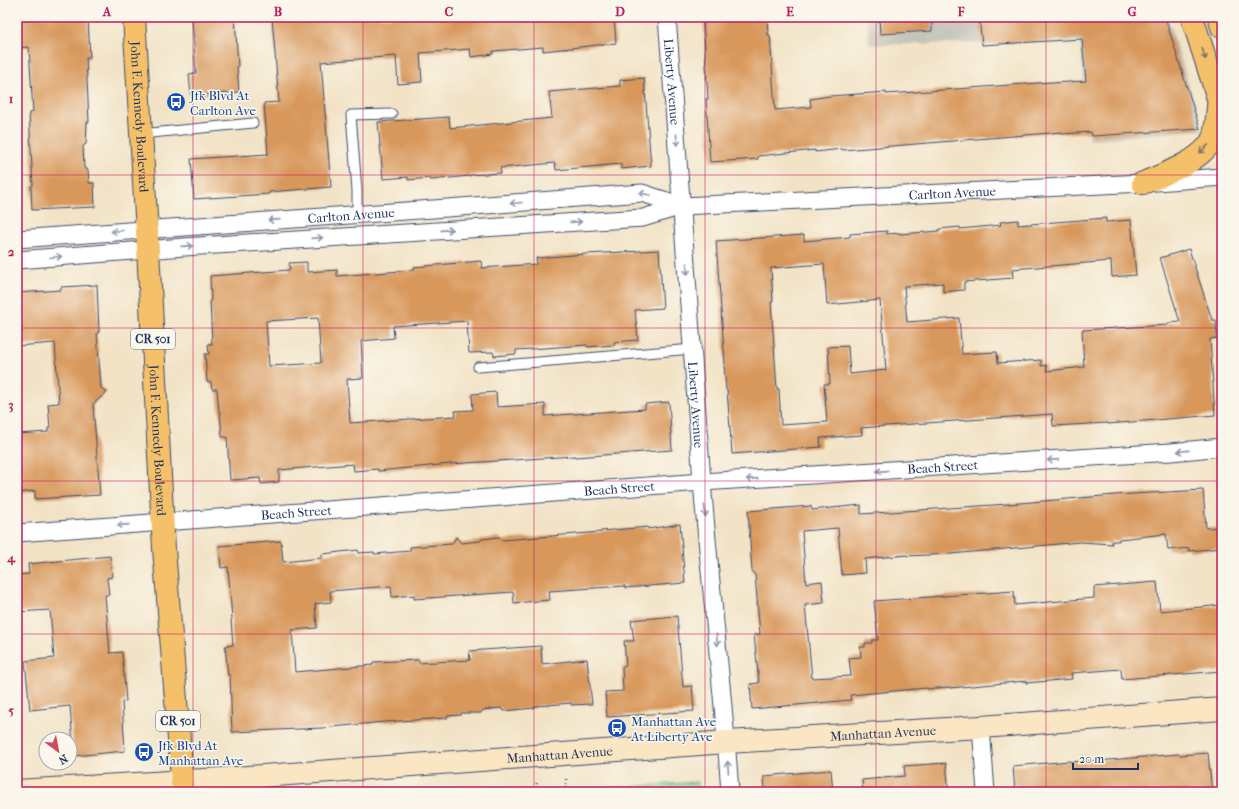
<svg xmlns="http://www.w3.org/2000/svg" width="1239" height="809" viewBox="0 0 1239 809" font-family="'IM FELL French Canon',serif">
<rect width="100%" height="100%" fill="#fbf7ec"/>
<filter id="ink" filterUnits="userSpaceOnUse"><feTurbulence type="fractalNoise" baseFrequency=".025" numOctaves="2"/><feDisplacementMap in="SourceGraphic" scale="8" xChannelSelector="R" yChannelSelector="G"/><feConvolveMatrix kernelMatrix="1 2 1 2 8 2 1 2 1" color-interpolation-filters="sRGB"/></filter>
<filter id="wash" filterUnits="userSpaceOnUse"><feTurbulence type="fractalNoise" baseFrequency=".012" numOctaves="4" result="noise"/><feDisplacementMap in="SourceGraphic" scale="16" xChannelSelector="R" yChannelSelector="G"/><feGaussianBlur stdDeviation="0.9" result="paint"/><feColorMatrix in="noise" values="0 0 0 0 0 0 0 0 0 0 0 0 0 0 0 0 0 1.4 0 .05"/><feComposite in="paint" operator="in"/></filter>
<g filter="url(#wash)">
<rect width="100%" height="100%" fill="#f2e3c6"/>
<!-- industrial -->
<polygon fill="#c4c5b9" points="867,17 1168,17 1203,130 1089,140 1080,41 869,45"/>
<!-- green -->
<polygon fill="#92da95" stroke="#56847a" points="698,782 699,792 549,792"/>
<g id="blocks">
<!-- building -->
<g fill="#d8985c" fill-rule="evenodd">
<polygon points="17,17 88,17 90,58 86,58 89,122 87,122 86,144 83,146 84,168 88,170 89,183 94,183 95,207 32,210 31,186 33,186 29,113 33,112 29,47 17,48"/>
<polygon points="192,17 235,17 238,67 237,67 239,92 191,96 189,74 196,73"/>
<polygon points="272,17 614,17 616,43 543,51 543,47 519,49 493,51 493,54 471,57 470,49 420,53 422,82 398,84 396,56 321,62 331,187 269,192 269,194 194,199 191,159 268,154 264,103 279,102"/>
<polygon points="703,17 767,17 768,35 770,35 775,110 811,107 810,99 830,96 886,92 886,94 915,92 1052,82 1052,83 1086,81 1082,39 982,45 979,17 1165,17 1200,129 1092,136 1091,132 1062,134 1062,132 843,150 842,149 815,152 815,150 758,156 758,159 710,162 706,99 708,99"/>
<polygon points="879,17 932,17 932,31 880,34"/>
<polygon points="644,78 651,166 621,169 621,164 556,170 555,163 500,168 501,173 470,175 470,176 430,180 430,178 408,180 408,177 383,179 378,122 449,117 450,128 552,118 549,92 620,86 620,80"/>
<path d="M1106,218v4l25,-2 5,55 -24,2 -1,-16 -99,8 1,9 -49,4v8l-21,2v-9l-39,3 3,36 52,-4 3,36 35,-2 1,11 43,-3v6l5,-1 1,6 37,-4 -2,-37 86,-5v-2l12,-1 -20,-64 29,-9 23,71h4l1,18 -7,1 5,76 -107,9v-1l-55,3 -1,-12 -139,10 -52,4 1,7 -42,3 1,9 -89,7 -5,-64h-1l-2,-26h1l-9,-123 88,-6v6l46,-4v-3l37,-3v3l13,-1v1l39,-3v-2l21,-2v2l41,-4 -1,-3 18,-2v5zM824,264l3,41 53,-5 6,70 -36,4 -2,-28 -20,1 2,37h-6l3,38 -46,3 -2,-36h-2l-6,-87h2l-2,-34z"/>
<path d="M659,250l4,58 -28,2 3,30 -24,2 1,3 -28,2v-2l-71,5v4l-22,2 -1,-4 -24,1 -2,-32 -74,5 1,12 -33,3 2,37 -16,1 3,44 106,-7 -1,-5 18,-1 -1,-16 24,-2 1,15 48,-3v12l100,-7v-5l24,-2 3,48 -97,7v-1l-125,8 -72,7v-2l-24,2 -1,-7 -74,6v12l-18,2 -1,-6 -30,2 -3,-43h-5l-2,-25h-1l-2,-23h-5l-1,-7h-4l-2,-28h4l-1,-10h4l-2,-44h1l-1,-24 80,-6 -1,-7 18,-1v10l30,-2v6l77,-6v-3l67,-6 1,7 55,-4 -1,-6 50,-4zM318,318l3,45 -52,3 -3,-45z"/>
<polygon points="97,285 99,332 97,333 101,388 107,392 93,404 100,495 35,499 35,491 17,493 17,434 48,432 48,428 50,428 48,404 59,403 55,343 17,346 17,293 61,290 61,287"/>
<polygon points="1203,490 1206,528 1222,527 1222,548 1189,551 1189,548 1168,550 1166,534 1119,539 1119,541 1112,541 1112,544 1080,542 951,554 907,556 907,555 865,559 866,573 842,575 838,528 802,531 806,583 822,581 824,603 805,605 812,678 851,676 849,658 861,657 860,647 865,647 865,643 872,643 872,640 878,640 874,601 1014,591 1015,605 1094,598 1094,587 1157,582 1160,611 1222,605 1222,671 1122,679 1121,669 1071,673 1072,679 1026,683 1026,681 950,688 950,687 927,689 927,688 850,695 851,700 752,709 750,684 759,683 754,635 760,634 755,575 752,571 748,511 811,506 812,510 861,505 861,514 1008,504 1115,495"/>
<polygon points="680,524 685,583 625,588 625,586 549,591 550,600 514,603 513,592 414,599 414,595 392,597 391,586 330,591 331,602 315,604 317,628 292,630 295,672 373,665 373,662 394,661 419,660 419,663 470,660 469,651 541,646 542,664 587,659 592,704 571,705 571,703 536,706 534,708 504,711 501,708 483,710 481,713 461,713 461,715 447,716 447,718 384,722 322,728 232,732 230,675 228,675 225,646 233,645 231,620 232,619 228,567 221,568 219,546 281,541 283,562 322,558 322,554 358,550 359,553 374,552 374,554 410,551 410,547 452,544 456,537 461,543 480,541 482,539 499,537 502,540 601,532 601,531 648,527 648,529"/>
<polygon points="110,556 112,577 107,578 109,595 105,595 110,653 122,652 126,701 122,702 125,751 74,756 70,706 30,710 25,661 54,658 50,610 17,612 17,575 29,574 28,564"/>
<polygon points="677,616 683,687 692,686 694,711 607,717 605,692 623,691 622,667 626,666 624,641 634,641 631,620"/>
<polygon points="1208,753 1212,792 1015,792 1013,766 1070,761 1070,762 1097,760 1097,761 1179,754 1180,755"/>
<polygon points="946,763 949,792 863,792 862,780 905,776 904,766"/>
<polygon points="831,770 833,792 765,792 764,776"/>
</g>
</g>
</g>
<g filter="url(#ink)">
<use href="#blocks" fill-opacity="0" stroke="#3b4a6e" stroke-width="1"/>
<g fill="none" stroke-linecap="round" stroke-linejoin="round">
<!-- lane casing -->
<g stroke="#3b4a6e" stroke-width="11">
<g id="lane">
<polyline points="141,134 253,123"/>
<polyline points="357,214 357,190 351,115 392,114"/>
<polyline points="478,367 693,349"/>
</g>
</g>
<!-- street casing -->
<g stroke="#3b4a6e" stroke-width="19">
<g id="street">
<path id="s1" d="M667,17c13,155 23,309 35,464 8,104 21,207 28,311"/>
<path id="s2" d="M17,239l444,-32 181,-14 40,13"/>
<path id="s3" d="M17,260l167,-13 459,-29 39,-12 461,-23 79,-6"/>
<path id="s4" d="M17,533l685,-51 469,-30 51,-5"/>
<polyline points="981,727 986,792"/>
</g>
</g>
<!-- secondary casing -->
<g stroke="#3b4a6e" stroke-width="24">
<g id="secondary">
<path id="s5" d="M17,791l204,-12 506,-37 254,-15 241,-18"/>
</g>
</g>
<!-- primary casing -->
<g stroke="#3b4a6e" stroke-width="24">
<g id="primary">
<path id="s6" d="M134,17l14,232 16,300 9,112 10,131"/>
</g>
</g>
<!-- highway casing -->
<g stroke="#3b4a6e" stroke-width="24">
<g id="highway">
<polyline points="1192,17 1222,111"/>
<polyline points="1219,17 1222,27"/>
<path d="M1143,183c22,-9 64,-24 71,-48 3,-11 3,-24 5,-35"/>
</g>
</g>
<!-- path -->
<g stroke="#3b4a6e" stroke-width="2.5" stroke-dasharray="1 3" stroke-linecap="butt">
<polyline points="566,779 566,792"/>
<polyline points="536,792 537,781"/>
</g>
<!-- lane -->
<use href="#lane" stroke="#fff" stroke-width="9"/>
<!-- street -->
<use href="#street" stroke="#fff" stroke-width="17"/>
<!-- secondary -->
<use href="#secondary" stroke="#fbe6c3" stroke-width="22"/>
<!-- primary -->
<use href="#primary" stroke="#f4c16a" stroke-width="22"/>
<!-- highway -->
<use href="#highway" stroke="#f4c16a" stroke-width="22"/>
</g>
<!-- one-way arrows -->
<defs><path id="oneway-shaft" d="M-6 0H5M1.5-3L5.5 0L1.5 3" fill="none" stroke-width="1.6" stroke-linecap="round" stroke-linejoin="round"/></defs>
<g stroke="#7d7163">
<use href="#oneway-shaft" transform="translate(1204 54) rotate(72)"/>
<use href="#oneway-shaft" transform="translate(1204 149) rotate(137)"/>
</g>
<g stroke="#8d97ae">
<use href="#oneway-shaft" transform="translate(677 140) rotate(85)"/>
<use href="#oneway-shaft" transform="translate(645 194) rotate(-168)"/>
<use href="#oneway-shaft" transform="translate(516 203) rotate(175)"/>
<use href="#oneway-shaft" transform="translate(274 220) rotate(176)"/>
<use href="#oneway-shaft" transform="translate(576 222) rotate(-4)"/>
<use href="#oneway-shaft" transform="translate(447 230) rotate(-4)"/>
<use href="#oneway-shaft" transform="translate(117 231) rotate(175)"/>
<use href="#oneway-shaft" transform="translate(317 238) rotate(-4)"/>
<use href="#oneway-shaft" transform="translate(187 246) rotate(-4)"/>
<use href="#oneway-shaft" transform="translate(56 257) rotate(-5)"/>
<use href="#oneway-shaft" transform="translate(687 269) rotate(86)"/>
<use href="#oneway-shaft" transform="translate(1183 451) rotate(174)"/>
<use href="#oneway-shaft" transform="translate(1053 460) rotate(176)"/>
<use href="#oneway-shaft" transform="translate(882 471) rotate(176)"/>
<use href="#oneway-shaft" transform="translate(752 479) rotate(176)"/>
<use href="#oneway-shaft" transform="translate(705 511) rotate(84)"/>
<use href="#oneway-shaft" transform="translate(123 525) rotate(176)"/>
<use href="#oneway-shaft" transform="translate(717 640) rotate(85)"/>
<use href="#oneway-shaft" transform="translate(728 767) rotate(-94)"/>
</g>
</g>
<!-- grid -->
<path fill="none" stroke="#c2185b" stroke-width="1" stroke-opacity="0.55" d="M193,17v775M363,17v775M534,17v775M705,17v775M876,17v775M1046,17v775M17,175h1205M17,328h1205M17,481h1205M17,634h1205"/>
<!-- icons -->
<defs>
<g id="bus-disc" transform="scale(1)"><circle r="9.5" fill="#1a4fb4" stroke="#fbf7ec"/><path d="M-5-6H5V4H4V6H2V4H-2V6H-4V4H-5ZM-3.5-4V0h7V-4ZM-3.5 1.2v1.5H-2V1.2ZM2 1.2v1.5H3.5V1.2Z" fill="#fff"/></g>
</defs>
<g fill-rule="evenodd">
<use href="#bus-disc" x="176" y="102"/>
<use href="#bus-disc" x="617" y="728"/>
<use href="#bus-disc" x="144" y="752"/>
</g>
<g text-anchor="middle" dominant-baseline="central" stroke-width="3" stroke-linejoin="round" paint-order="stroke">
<!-- shield labels -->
<g fill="#fbf7ec" stroke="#5e6b89" stroke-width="1">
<rect x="131" y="329" width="44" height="20" rx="3"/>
<rect x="156" y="711" width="44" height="20" rx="3"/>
</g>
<g font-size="12" font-weight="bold" fill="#1b2f5e">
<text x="153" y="339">CR 501</text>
<text x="178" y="721">CR 501</text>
</g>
<!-- street labels -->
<g font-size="13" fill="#1b2f5e" stroke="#fbf7ec">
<text stroke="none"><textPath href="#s1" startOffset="65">Liberty Avenue</textPath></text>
<text stroke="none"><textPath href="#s6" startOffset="100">John F. Kennedy Boulevard</textPath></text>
<text stroke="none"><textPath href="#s3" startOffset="939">Carlton Avenue</textPath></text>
<text stroke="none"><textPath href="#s2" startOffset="335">Carlton Avenue</textPath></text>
<text stroke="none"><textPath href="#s1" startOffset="389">Liberty Avenue</textPath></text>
<text stroke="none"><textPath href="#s6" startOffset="424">John F. Kennedy Boulevard</textPath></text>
<text stroke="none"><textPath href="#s4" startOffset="928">Beach Street</textPath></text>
<text stroke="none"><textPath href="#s4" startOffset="604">Beach Street</textPath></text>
<text stroke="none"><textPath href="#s4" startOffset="280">Beach Street</textPath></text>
<text stroke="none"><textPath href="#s5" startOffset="868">Manhattan Avenue</textPath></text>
<text stroke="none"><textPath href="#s5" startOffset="544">Manhattan Avenue</textPath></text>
</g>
<!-- transit labels -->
<g font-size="13" fill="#164399" stroke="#fbf7ec" text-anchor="start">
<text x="190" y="95">Jfk Blvd At<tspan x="190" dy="15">Carlton Ave</tspan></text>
<text x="631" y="721">Manhattan Ave<tspan x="631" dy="15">At Liberty Ave</tspan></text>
<text x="158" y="745">Jfk Blvd At<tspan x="158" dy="15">Manhattan Ave</tspan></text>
</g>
</g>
<!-- margin -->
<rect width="1239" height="809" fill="none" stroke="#fbf7ec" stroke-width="44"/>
<!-- north arrow -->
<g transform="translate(58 751) rotate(148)"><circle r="19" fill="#fbf7ec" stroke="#a1a7b3"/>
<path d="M0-3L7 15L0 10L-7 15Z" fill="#d1495b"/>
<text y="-6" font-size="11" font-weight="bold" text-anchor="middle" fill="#1b2f5e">N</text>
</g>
<!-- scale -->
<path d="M1073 763v6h65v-6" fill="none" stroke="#1b2f5e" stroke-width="2"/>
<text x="1079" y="763" font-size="12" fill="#1b2f5e" stroke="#fbf7ec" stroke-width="3" paint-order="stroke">20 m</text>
<rect x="22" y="22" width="1195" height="765" fill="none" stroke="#c2185b" stroke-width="1.5"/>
<g font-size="13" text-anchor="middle" font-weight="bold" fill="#c2185b">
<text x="107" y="16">A</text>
<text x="278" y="16">B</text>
<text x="449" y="16">C</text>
<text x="620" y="16">D</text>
<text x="790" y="16">E</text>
<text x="961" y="16">F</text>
<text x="1132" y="16">G</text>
<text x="11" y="103">1</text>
<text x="11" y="256">2</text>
<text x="11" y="409">3</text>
<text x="11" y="562">4</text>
<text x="11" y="715">5</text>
</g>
</svg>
